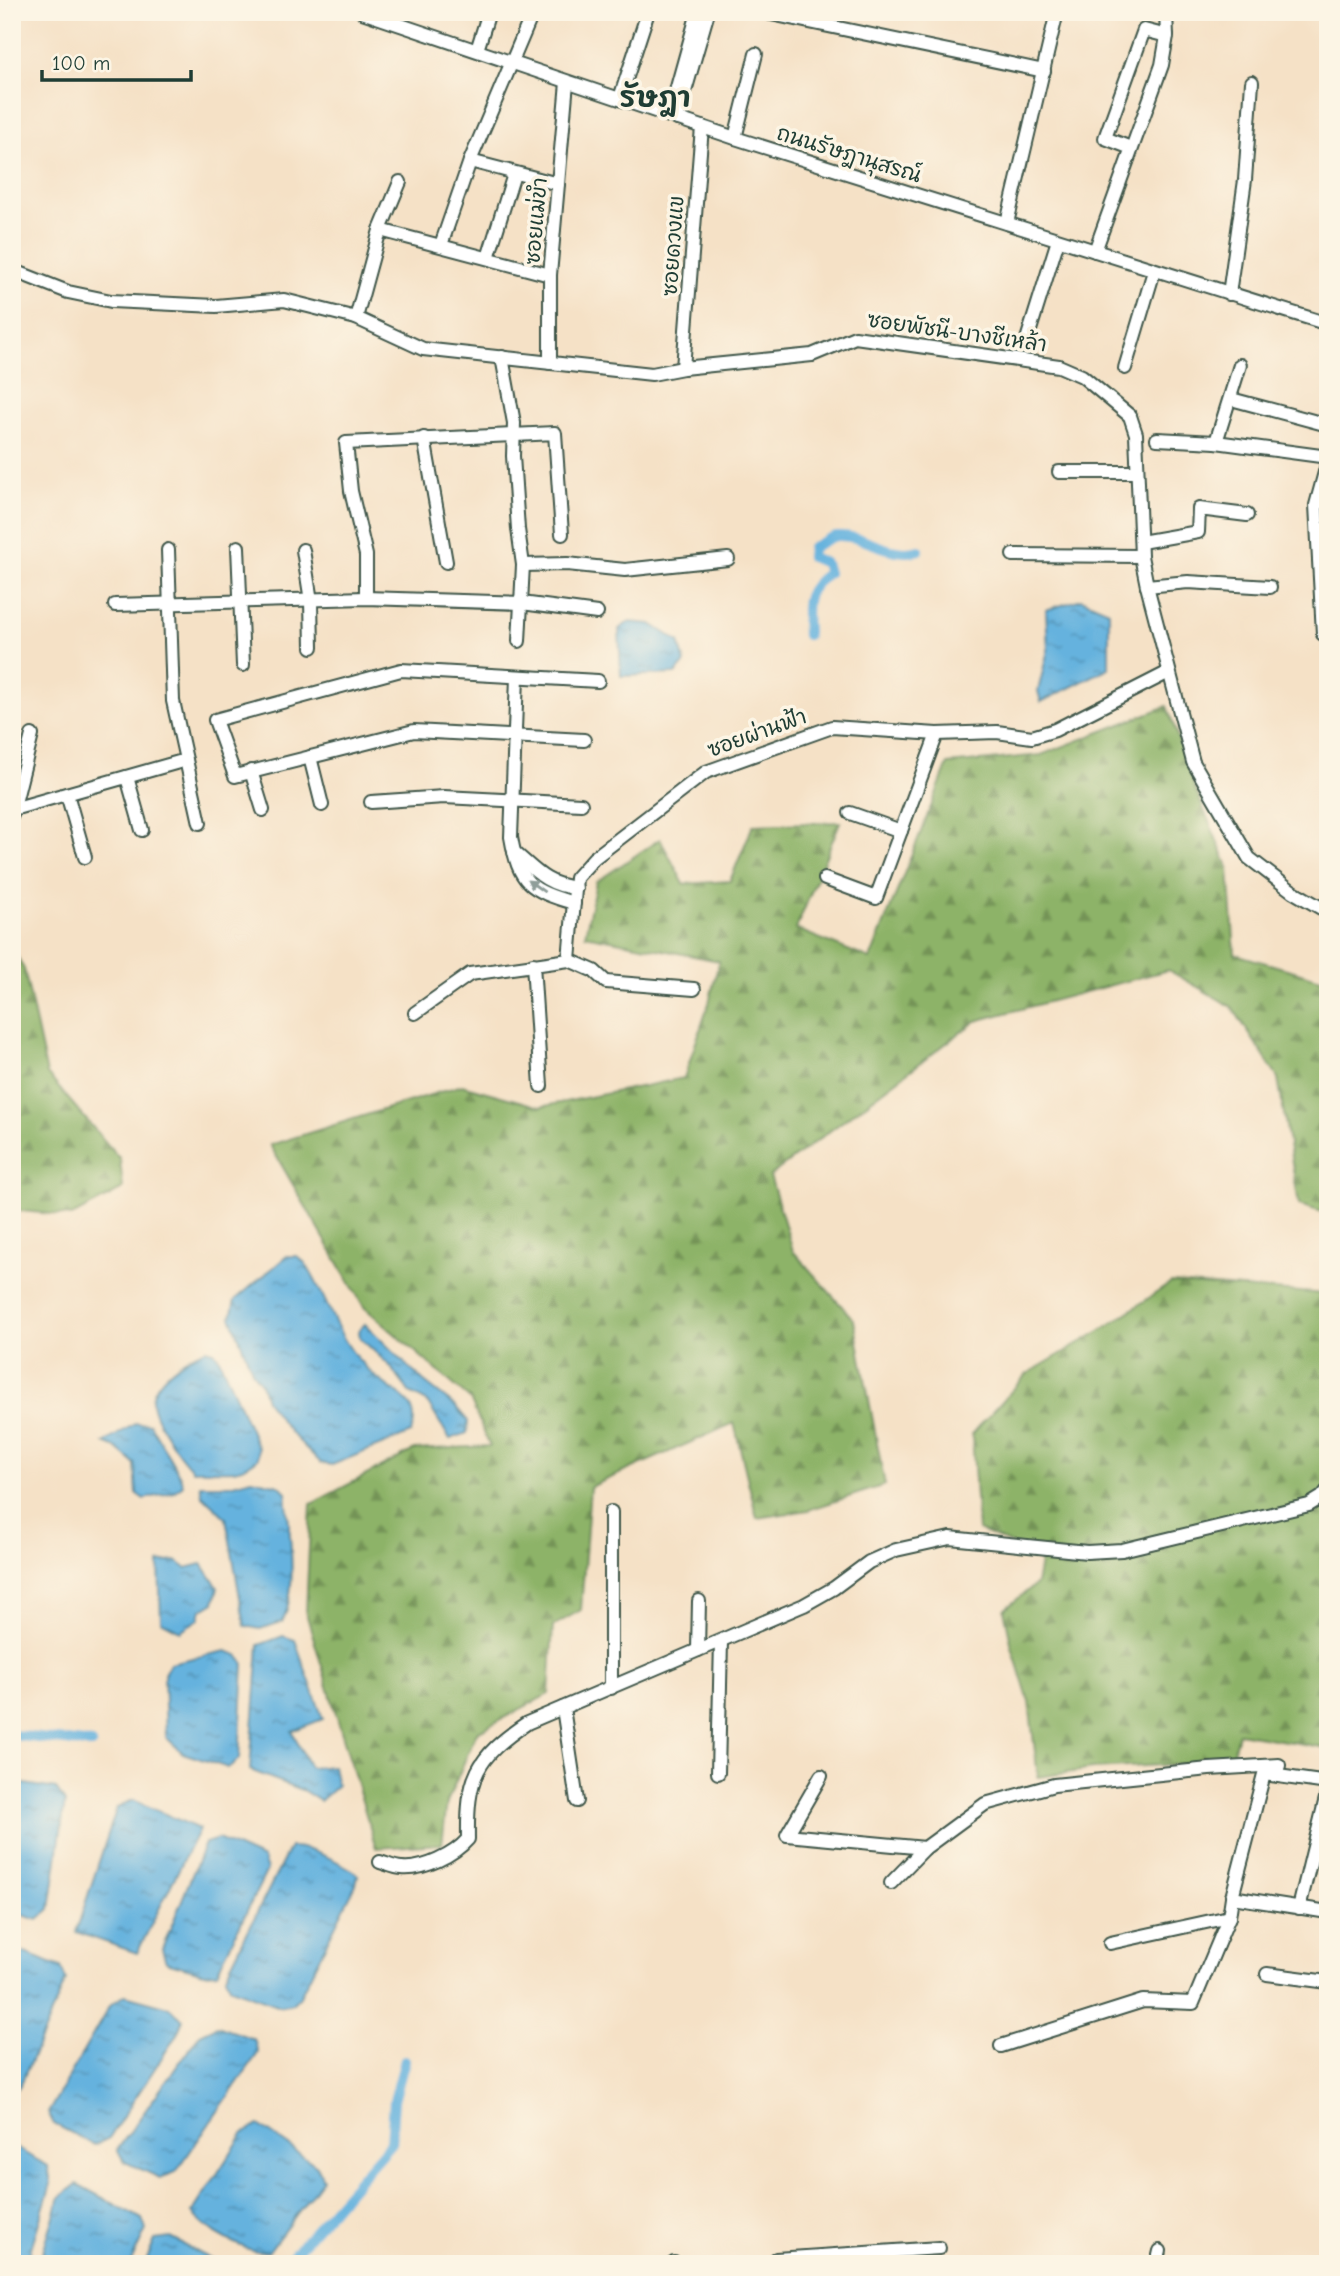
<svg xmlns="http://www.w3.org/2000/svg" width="1340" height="2276" viewBox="0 0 1340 2276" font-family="'Comic Neue','Playpen Sans Thai',sans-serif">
<defs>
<pattern id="forest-firs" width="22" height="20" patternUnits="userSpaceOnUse" patternTransform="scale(1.75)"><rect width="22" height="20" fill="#8db368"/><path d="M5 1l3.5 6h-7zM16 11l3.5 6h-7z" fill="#739356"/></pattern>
<pattern id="water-ripples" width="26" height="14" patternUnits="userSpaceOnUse" patternTransform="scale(1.75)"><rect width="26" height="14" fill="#65b2de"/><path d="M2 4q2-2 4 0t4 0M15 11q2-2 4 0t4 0" fill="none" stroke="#5392b5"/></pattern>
</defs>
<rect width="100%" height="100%" fill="#fcf5e5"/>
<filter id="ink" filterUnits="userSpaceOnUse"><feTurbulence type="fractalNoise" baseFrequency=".0143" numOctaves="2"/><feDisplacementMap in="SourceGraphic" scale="14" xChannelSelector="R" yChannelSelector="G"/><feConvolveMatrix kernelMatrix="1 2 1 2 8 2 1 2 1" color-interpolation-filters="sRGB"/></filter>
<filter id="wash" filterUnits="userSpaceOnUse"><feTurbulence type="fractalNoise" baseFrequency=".00686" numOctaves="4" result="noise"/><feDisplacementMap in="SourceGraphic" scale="28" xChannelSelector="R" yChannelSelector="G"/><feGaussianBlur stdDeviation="1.57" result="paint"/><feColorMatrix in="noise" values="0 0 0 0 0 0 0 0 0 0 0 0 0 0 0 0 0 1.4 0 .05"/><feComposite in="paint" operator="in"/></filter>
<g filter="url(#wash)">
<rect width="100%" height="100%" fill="#f5e1c6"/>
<!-- forest -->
<g fill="url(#forest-firs)" stroke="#56784e" stroke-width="2">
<polygon points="1167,706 1196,791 1229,869 1235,954 1328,981 1328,1214 1299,1205 1278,1078 1232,1007 1168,970 976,1021 770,1176 793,1251 854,1320 885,1485 808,1510 757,1518 734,1423 590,1487 581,1610 553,1626 549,1694 477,1732 447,1802 442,1844 376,1848 306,1613 311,1504 414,1450 490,1446 470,1399 364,1307 270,1145 462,1085 540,1107 684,1078 709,1003 719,961 585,935 596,882 660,839 684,884 730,881 753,825 840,822 796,929 870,959 948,764 1041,755"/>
<polygon points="12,948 24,969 47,1074 120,1159 123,1189 72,1216 12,1210"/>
<polygon points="1171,1283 1328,1294 1328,1748 1238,1733 1231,1761 1093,1769 1038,1777 1029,1702 1012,1647 1004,1610 1036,1584 1041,1557 978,1530 972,1434 1027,1374 1100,1331"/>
</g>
<!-- water -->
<g fill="url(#water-ripples)" stroke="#427889" stroke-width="2">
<polygon points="1081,599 1109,611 1109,668 1041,702 1038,691 1048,650 1046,610"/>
<polygon points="629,622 651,624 679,642 685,663 675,674 621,676 619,629"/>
<path d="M287,1256h10l8,7c20,30 30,69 53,96 6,7 13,14 20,20 19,15 45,24 33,54l-79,32 -11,-2 -32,-32 -23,-31 -5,-17 -8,-10 -22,-56 4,-17z"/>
<polygon points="365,1324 423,1381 455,1406 468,1421 467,1433 450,1439 427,1402 410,1393 389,1365 360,1338 359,1330"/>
<path d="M206,1349l8,2 5,7 39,90v10c-20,19 -41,10 -65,12 -13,-13 -42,-53 -41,-70 2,-22 36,-44 54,-51z"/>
<polygon points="136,1423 150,1424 180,1476 183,1485 174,1492 144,1499 137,1494 135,1464 116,1448 104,1443"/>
<path d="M252,1479l27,6 7,7c3,39 13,95 -4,130l-22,7 -15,-3 -19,-108 -24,-23 -2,-10h29z"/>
<polygon points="176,1561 186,1568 202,1564 218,1588 214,1602 201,1610 199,1619 180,1631 161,1621 159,1563"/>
<polygon points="283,1636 295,1640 323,1719 292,1731 310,1768 333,1766 337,1786 320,1801 304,1791 250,1770 259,1645"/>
<polygon points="226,1651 238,1655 244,1664 239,1759 228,1768 183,1753 166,1737 164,1674 170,1663"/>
<polygon points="12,1782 56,1789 65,1802 50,1909 38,1920 12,1912"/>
<polygon points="133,1800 199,1829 137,1953 76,1932 117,1807"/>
<polygon points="218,1839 263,1859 267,1870 217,1972 204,1973 166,1962 162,1949 205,1843"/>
<path d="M290,1847c18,-1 54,16 68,28l-2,9 -56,112 -8,8 -12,2 -49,-18 -6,-11z"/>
<polygon points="12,1948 61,1967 66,1980 20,2086 12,2093"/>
<polygon points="125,1995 169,2007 183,2020 176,2036 109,2138 95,2145 54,2124 48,2113 110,2005"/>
<polygon points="217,2026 254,2039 258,2053 176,2172 160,2178 125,2162 117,2150 200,2034"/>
<path d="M259,2125l58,41 6,13 -55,73c-22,1 -62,-22 -76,-39l51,-79z"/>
<polygon points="12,2146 48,2166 51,2184 26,2264 12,2264"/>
<polygon points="77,2184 142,2219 146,2230 130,2264 39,2264 60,2197"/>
<polygon points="171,2238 220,2264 145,2264 155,2240"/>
</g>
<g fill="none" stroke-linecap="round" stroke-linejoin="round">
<!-- canal -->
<g stroke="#65b2de" stroke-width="10">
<path d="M807,635c-1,-30 -6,-42 21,-62l-3,-10 -14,-6 1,-9c7,-4 17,-11 25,-12 27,-2 54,23 82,14"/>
<polyline points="12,1735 92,1744"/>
<polyline points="285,2264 391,2143 394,2101 405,2060"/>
</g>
</g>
</g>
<g filter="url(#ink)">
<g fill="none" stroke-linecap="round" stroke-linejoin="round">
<!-- minor casing -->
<g stroke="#3f564a" stroke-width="16">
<g id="minor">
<polyline points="362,12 735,138 1328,324"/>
<polyline points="772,12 771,14 1044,71"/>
<polyline points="477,50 489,12"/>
<polyline points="620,98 648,12"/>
<polyline points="669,116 698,12"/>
<polyline points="677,119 708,12"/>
<polyline points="735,138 756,54"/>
<polyline points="1131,148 1105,138 1144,30 1167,36"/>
<polyline points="470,161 558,184"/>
<polyline points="1007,223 1057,12"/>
<polyline points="380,230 550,275"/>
<polyline points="441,245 470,161 533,12"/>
<polyline points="1095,251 1162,65 1167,36 1166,12"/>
<polyline points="488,258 514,174"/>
<polyline points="12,270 68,292 111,301 216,306 284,300 356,318 423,349 652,374 683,368 812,355 855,337 1059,366 1082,376 1130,416 1136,434 1141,556 1147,586 1193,762 1249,858 1292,891 1328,912"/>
<polyline points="1229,294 1245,180 1252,82"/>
<polyline points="356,318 380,230 400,182"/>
<polyline points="1025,346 1058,240"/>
<polyline points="502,357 514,423 513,456 518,529 523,565 519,641"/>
<polyline points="550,363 550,275 567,82"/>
<polyline points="683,368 702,127"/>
<polyline points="1125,368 1154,271"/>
<polyline points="1231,399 1328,425"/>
<polyline points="424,438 446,562"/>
<polyline points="1157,439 1216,442 1328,457"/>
<polyline points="1216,442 1240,365"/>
<polyline points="1328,461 1316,505 1323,634 1328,636"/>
<polyline points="1059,472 1137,472"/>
<polyline points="1141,542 1198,532 1199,509 1247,515"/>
<polyline points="238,547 243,665"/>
<polyline points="168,550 173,701 200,823"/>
<polyline points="303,550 311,601 312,647"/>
<polyline points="1013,555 1141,556"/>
<polyline points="523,565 567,564 625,570 728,559"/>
<polyline points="1147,586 1188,582 1270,587"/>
<polyline points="366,598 366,555 351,491 346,443 555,433 562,534"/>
<polyline points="115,605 366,598 522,603 597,613"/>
<path d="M517,677l-6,160c8,46 18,53 63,66"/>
<polyline points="584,740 414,731 235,776 215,720 401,670 598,681"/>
<polyline points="310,757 322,805"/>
<polyline points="251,771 263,810"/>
<polyline points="127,777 142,830"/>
<polyline points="67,794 85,857"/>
<polyline points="371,802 444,797 581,804"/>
<polyline points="13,809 186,760"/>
<polyline points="850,813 901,831"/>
<polyline points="12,815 32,735"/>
<path d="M514,852c21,18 32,33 62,36"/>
<polyline points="825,879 876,898 937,734"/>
<polyline points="569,960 576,878 594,858 706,772 832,727 937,734 997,732 1032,737 1055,730 1169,672"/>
<polyline points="569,960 594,971 606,982 694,989"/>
<polyline points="533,964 541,1086"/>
<polyline points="415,1013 470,974 569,960"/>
<polyline points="611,1512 611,1688"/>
<polyline points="698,1650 699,1601"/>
<polyline points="563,1708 577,1801"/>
<polyline points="718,1773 721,1641"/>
<polyline points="821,1776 787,1835 925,1848"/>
<path d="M380,1862c7,2 15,6 22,6 22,2 52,-13 66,-29 -1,-61 7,-81 59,-116l277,-118 30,-17 35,-26 27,-12 54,-12 137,14 35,-2 187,-45 13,-8 6,-7"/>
<polyline points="891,1883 925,1848 985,1804 1054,1785 1209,1769 1279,1765 1277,1775"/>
<polyline points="1232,1897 1328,1912"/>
<polyline points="1299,1908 1328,1790"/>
<polyline points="1110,1943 1229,1917"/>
<polyline points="1267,1974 1328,1982"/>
<polyline points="1001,2046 1143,2001 1193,2003 1229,1917 1232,1897 1264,1774 1328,1783"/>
<polyline points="674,2263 674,2264"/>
<polyline points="777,2264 776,2259 939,2248"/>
<polyline points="1157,2264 1160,2251"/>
</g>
</g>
<!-- minor -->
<use href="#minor" stroke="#fff" stroke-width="12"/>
</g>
<!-- one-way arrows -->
<defs><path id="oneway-solid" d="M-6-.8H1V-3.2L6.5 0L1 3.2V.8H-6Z" transform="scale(1.75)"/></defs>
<use fill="#8f9e9a" href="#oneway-solid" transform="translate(536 886) rotate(-145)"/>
</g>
<g text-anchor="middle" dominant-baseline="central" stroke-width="7" stroke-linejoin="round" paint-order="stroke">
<!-- street labels -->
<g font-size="21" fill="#1f3d34" stroke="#fcf5e5">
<text transform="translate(849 154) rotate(17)">ถนนรัษฎานุสรณ์</text>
<text transform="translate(536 221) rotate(-85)">ซอยแม่ขำ</text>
<text transform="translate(673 246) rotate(-86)">ซอยดวงแข</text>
<text transform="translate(957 332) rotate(8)">ซอยพัชนี-บางชีเหล้า</text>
<text transform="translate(757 733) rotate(-20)">ซอยผ่านฟ้า</text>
</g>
<!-- district labels -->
<g font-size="28" font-weight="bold" fill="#1f3d34" stroke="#fcf5e5">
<text x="655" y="98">รัษฎา</text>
</g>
</g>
<!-- margin -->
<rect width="1340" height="2276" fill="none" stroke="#fcf5e5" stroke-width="42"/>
<!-- scale -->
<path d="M42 70v10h149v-10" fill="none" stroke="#1f3d34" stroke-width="3.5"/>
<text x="52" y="70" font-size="21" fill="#1f3d34" stroke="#fcf5e5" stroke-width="5" paint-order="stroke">100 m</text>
</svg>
